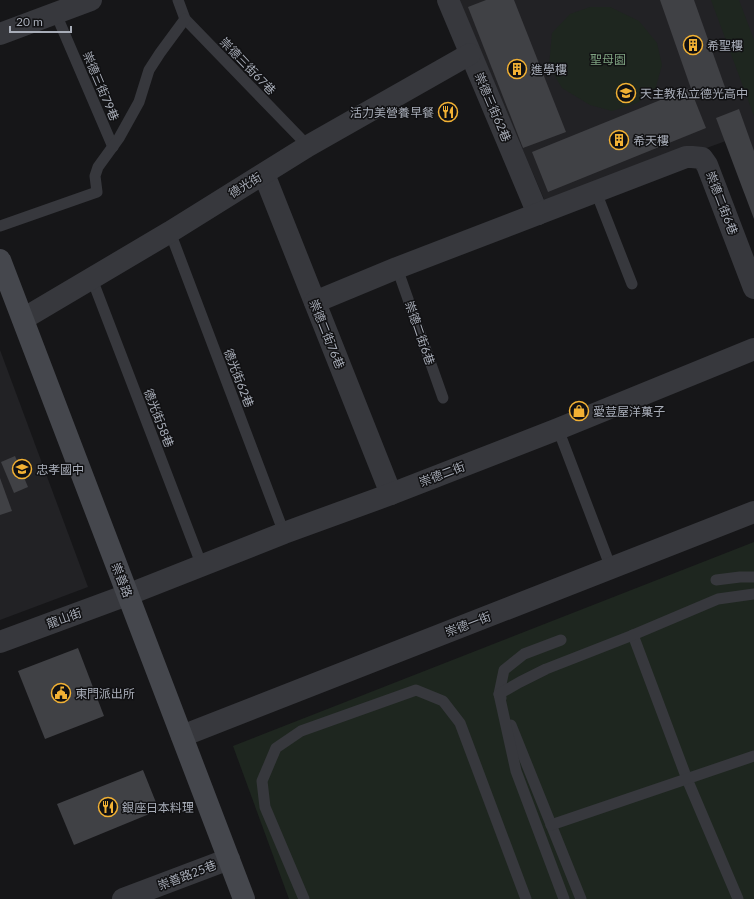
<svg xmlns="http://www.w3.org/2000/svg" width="754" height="899" viewBox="0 0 754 899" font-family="Lato,'Noto Sans TC',sans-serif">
<rect width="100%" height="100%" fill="#161618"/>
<!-- built -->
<g fill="#222225">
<polygon points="458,0 754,0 754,208 734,138 547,206"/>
<polygon points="0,350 88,587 0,620"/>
</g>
<!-- green -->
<g fill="#1e261f">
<polygon points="711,0 739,0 754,40 754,116"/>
<polygon points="590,7 610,7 639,21 657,43 662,65 655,90 637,103 612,111 590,105 562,88 549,66 552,33 570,14"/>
<polygon points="754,542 754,899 289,899 233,746"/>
</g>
<!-- building -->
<g fill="#404145">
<polygon points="486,0 514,0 566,132 523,148 468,7"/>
<polygon points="660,0 694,0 726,90 695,100"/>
<polygon points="690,88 706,128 548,192 532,152"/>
<polygon points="739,109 754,151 754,219 716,118"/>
<polygon points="15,456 28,487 14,493 1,462"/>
<polygon points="0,478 12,511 0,515"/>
<polygon points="78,648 104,716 45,739 18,671"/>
<polygon points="143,770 159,810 74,845 57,804"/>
</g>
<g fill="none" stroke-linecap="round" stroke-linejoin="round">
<!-- lane -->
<g stroke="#37383d" stroke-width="11">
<polyline points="178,0 185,19 308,146"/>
<polyline points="56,14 113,147"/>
<polyline points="596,192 632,284"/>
<polyline points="0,226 97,192 95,176 98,167 119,138 139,102 149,70 160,53 185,19"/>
<polyline points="170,232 284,533"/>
<polyline points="397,268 443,398"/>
<polyline points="92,279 202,566"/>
<polyline points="558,429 611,568"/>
<polyline points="716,580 740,577 754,577"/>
<polyline points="633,635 687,779 738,899"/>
<polyline points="501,698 499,694 504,670 524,654 561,640"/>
<polyline points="511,725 581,899"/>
<polyline points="551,825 754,756"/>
<polyline points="304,899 265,807 262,781 276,748 301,731 416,690 443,701 460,723 526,899"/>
<polyline points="564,899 516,771 499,694 520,682 546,669 633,635 718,599 754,594"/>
</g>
<!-- street -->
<g stroke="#37383d" stroke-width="22">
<polyline points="448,0 538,214"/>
<polyline points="0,34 91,0"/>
<polyline points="264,174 391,494"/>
<polyline points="315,302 397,268 686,157 692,157 702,158 707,165 754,288"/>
<polyline points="23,319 170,232 308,146 470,54"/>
<polyline points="0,642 127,595 284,533 391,494 558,429 754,349"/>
<polyline points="182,736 754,512"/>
<polyline points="123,899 229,859"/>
</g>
<!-- secondary -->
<polyline stroke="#45474d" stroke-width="22" points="0,260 244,899"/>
</g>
<!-- icons -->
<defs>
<g id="building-ring" transform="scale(1)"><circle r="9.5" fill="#111113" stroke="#f2b134" stroke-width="1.5"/><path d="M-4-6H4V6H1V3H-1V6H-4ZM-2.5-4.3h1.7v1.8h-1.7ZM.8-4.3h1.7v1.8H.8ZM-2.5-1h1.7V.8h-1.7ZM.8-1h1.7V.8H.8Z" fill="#f2b134"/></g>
<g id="school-ring" transform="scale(1)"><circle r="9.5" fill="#111113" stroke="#f2b134" stroke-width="1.5"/><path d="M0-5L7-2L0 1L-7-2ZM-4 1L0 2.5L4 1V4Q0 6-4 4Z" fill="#f2b134"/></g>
<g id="restaurant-ring" transform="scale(1)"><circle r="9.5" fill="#111113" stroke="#f2b134" stroke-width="1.5"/><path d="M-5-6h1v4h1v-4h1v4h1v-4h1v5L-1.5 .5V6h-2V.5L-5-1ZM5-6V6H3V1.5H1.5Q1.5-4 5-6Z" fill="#f2b134"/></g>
<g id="shop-ring" transform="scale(1)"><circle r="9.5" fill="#111113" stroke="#f2b134" stroke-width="1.5"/><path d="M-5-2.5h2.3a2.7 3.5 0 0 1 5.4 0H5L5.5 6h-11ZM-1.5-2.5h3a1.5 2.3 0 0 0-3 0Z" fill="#f2b134"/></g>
<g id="civic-ring" transform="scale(1)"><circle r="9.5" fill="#111113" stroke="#f2b134" stroke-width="1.5"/><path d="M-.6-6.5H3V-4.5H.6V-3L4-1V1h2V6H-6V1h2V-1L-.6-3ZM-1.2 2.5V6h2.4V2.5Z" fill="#f2b134"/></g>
</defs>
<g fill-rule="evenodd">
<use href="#building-ring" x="693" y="45"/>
<use href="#building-ring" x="517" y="69"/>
<use href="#school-ring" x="626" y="93"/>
<use href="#restaurant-ring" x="448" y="112"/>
<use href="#building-ring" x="619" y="140"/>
<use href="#shop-ring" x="579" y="411"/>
<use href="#school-ring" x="22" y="469"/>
<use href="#civic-ring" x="61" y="693"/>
<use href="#restaurant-ring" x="108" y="807"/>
</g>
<g text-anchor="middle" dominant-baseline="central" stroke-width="3" stroke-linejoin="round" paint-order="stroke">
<!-- poi labels -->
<g font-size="12" fill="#a8adb8" stroke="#111113" text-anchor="start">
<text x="707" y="45">希聖樓</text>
<text x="531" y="69">進學樓</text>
<text x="640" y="93">天主教私立德光高中</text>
<text x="434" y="112" text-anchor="end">活力美營養早餐</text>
<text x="633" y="140">希天樓</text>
<text x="593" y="411">愛荳屋洋菓子</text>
<text x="36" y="469">忠孝國中</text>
<text x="75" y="693">東門派出所</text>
<text x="122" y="807">銀座日本料理</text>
</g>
<!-- park labels -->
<g font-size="12" fill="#7fa381" stroke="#111113">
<text x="608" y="59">聖母園</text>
</g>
<!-- street labels -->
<g font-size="12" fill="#a8adb8" stroke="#111113">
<text transform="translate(248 66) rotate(46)">崇德三街67巷</text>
<text transform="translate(101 86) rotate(67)">崇德三街79巷</text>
<text transform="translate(493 107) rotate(67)">崇德三街62巷</text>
<text transform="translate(245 185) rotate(-32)">德光街</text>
<text transform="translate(722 203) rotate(69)">崇德二街6巷</text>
<text transform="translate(420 333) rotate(71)">崇德二街6巷</text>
<text transform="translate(327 334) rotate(68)">崇德二街76巷</text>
<text transform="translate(239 378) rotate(69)">德光街62巷</text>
<text transform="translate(159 418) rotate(69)">德光街58巷</text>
<text transform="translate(442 474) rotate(-21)">崇德二街</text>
<text transform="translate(122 580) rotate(69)">崇善路</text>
<text transform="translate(64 618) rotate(-20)">龍山街</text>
<text transform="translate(468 624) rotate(-21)">崇德一街</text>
<text transform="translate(187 875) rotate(-21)">崇善路25巷</text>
</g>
</g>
<!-- scale -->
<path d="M10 26v6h61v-6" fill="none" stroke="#a8adb8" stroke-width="2"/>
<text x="16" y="26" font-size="12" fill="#a8adb8" stroke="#111113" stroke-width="3" paint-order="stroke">20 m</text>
</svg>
